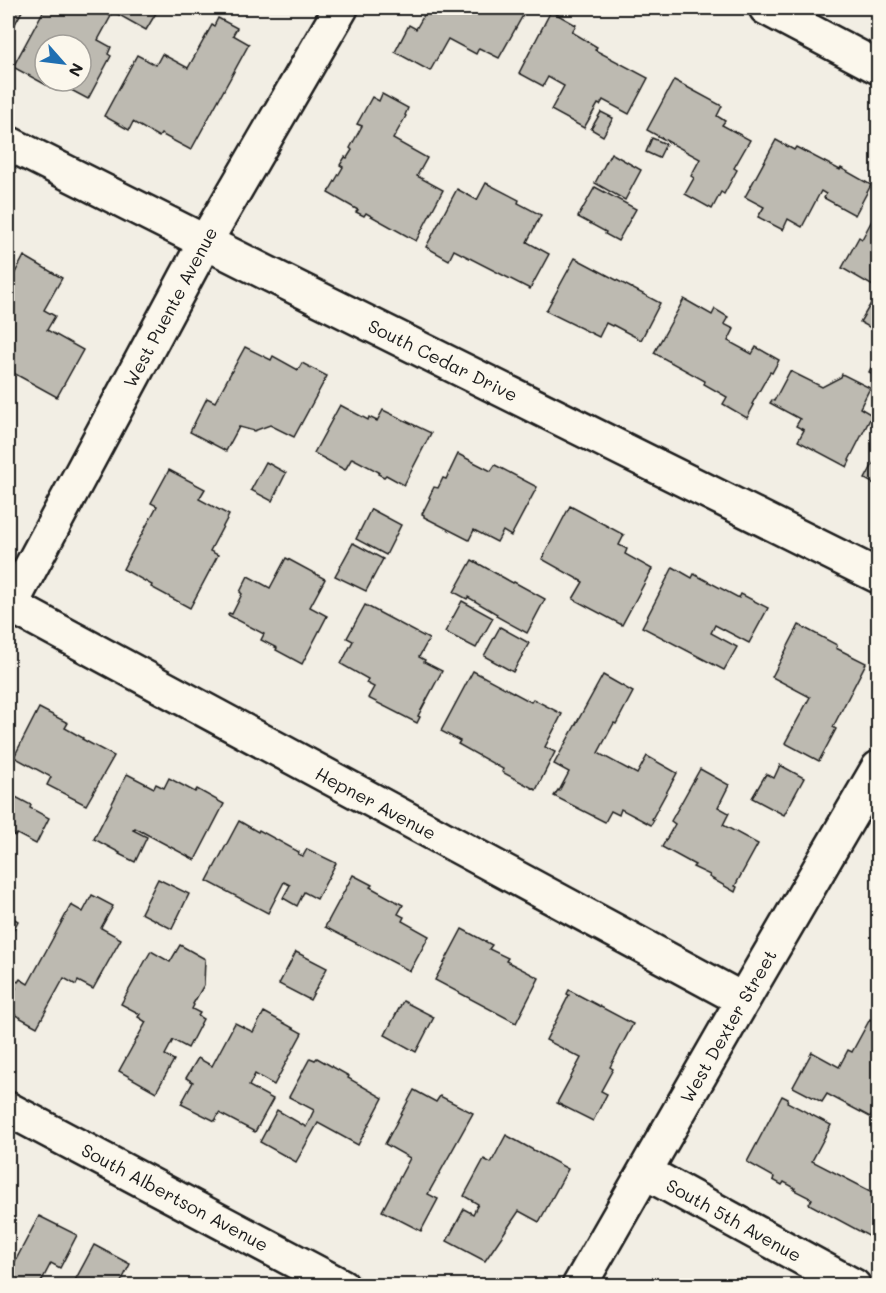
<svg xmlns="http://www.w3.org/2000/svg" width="886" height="1293" viewBox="0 0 886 1293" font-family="Mali,sans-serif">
<rect width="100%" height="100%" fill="#f2eee4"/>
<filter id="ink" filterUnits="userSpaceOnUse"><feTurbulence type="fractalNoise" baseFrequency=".0167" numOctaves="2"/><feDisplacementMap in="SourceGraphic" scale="12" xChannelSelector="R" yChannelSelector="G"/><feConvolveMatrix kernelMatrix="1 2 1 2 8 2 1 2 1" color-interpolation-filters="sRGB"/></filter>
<g filter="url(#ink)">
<!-- building -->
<g fill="#bdbab1" stroke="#1c1c1c" stroke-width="1.5" fill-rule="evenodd">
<polygon points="8,8 15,8 22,11 8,37"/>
<path d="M45,8h49l17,8 -13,24 13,7 -3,7 3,2 -23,43 -32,-17 -4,6 -39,-21zM45,45h36v36h-36z"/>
<polygon points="114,8 159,8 146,30 112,11"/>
<polygon points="428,8 527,8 499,58 479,48 476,54 448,39 430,71 395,52 409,25 416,29"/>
<polygon points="551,11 576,25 572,32 597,47 595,50 648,78 629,114 603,100 600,105 598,104 584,128 551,110 564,86 548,77 543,86 519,73"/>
<polygon points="218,18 237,28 233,35 249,44 191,150 161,134 159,137 133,122 129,130 104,116 137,55 156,65 162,54 188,68 212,25 214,26"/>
<polygon points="674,80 722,106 717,116 725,121 722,125 750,140 734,168 737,170 724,194 721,192 712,209 685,194 694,178 691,176 700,159 647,130"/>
<polygon points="382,94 408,108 405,115 406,116 393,139 427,158 417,176 443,190 416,241 366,213 364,216 356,212 358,210 328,193 343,167 340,165 345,157 347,158 352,150 350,148 362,126 357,124 372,97 379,101"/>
<polygon points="601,112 613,118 603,136 591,129"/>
<polygon points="652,138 666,144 659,158 646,152"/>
<polygon points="776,140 794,150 796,147 840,170 841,168 871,185 855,215 824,198 826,194 821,191 802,227 788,219 783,230 758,217 764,207 745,197"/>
<polygon points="611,153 641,170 625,200 595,183"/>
<polygon points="486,183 519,200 518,203 541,215 527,242 549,254 530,289 454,250 449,260 426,247 457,189 477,200"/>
<polygon points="595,187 636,209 618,241 605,234 606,232 578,217"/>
<polygon points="878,209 878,289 842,268 859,237 862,239"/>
<polygon points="24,256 62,278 44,310 55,316 47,330 83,350 57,397 8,370 8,308 12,301 8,298 8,286"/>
<polygon points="575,258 660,303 641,340 613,325 612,326 606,323 599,337 546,311"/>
<polygon points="684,299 712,315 715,309 728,317 724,324 734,329 728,341 752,354 756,347 779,360 772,373 770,372 752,404 754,405 747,418 723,404 727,397 704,384 705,381 654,353"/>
<polygon points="873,300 878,304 878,332 860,322"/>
<polygon points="245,347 271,360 273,356 298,370 302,363 327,376 294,437 270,425 254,431 239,427 226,451 190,432 207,398 215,402"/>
<polygon points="878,354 878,377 869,372"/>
<polygon points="790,371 822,387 841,377 842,374 870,388 860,408 872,415 849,460 850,461 847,467 798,441 804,430 796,426 800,419 770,403 772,400 774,401"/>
<polygon points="340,405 368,420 369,417 377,421 383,410 431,433 404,485 386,475 384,477 378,474 379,472 352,458 345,470 314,453"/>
<polygon points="458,454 491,471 495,465 537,487 511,536 503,531 497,542 474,530 469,540 424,517 424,515 422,514 430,498 429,497 434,487 438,488 443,478 446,479"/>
<polygon points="878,455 878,486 865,479"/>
<polygon points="266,462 286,473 272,501 251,490"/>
<polygon points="169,470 205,489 199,499 229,515 210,551 218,555 190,608 151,587 152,585 123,569 157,506 151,503"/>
<polygon points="570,506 624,535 619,545 627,549 625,554 652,569 622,625 573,599 583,582 542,559"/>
<polygon points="371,509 401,525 386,555 356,539"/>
<polygon points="353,543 383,559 366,591 335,576"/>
<polygon points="286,558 325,579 310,607 327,616 302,664 276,650 277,648 261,640 264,634 228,615 229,613 232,614 242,594 240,592 248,576 270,588"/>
<polygon points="472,560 513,583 514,582 545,599 527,633 496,616 497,614 468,597 467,599 454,592"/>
<polygon points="673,567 692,578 694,574 739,598 741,594 768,608 749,643 715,625 711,633 737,647 724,670 642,627"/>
<polygon points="462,601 493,618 476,648 445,632"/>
<polygon points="365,605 429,639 419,657 425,660 424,662 442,671 418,716 420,717 417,723 368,698 374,687 366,683 368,679 341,664 353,641 347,638"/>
<polygon points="799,625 837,645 836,648 866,663 833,727 836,729 819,761 785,743 810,697 772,677"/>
<polygon points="500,627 529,643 513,672 484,656"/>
<polygon points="473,671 531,702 533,699 562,714 545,747 555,752 536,790 502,772 503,769 458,744 460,741 441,731"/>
<polygon points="603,675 633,692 616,724 614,723 598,753 637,774 647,756 677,773 652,819 654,820 651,825 621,809 619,815 611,811 605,822 554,796 558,790 559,791 569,772 554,764"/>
<polygon points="39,708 68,723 65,728 83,738 82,739 114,756 86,805 47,785 51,777 14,757"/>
<polygon points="780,765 804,778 784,815 752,798 766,774 774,778"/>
<polygon points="700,769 729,785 718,807 729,813 723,825 758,844 735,886 737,887 735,892 709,877 710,875 693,867 695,865 662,847 675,824 671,821"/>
<polygon points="127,774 154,788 156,784 164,788 169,778 195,792 197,789 224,804 195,860 135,828 133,830 147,837 135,862 119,854 120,853 94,839"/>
<polygon points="8,793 31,805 30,808 49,818 36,844 17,834 15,836 8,832"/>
<polygon points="239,821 258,832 259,830 299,852 298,854 303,856 307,849 336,863 317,899 304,892 297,906 283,898 290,885 284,882 268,913 207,881"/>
<polygon points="353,875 372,885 370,887 403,905 398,914 404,917 402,921 429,936 410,971 325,927"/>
<polygon points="158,879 189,894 172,929 141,913"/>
<polygon points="92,895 113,906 101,928 121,939 93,989 78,981 76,985 64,978 37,1027 8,1011 8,1004 16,988 12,986 15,980 18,982 20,979 28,984 71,905 83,912"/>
<polygon points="8,915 18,921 8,941"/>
<polygon points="462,929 492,945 489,949 508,958 506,961 539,978 516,1023 435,980"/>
<polygon points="180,945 205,959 204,985 193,1004 194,1005 192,1009 200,1013 198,1016 203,1019 188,1048 173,1040 165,1055 174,1060 156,1092 119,1071 146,1022 138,1017 140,1014 121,1004 151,951 170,962"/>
<polygon points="296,952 327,968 310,1000 279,984"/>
<polygon points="569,990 633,1024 610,1067 613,1069 601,1091 607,1094 593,1121 557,1103 581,1058 546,1040 569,995 567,994"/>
<polygon points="403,1001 434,1017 416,1052 385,1035"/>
<polygon points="264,1012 302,1033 274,1085 255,1074 249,1086 273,1099 255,1132 219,1113 215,1121 181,1104 193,1082 186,1078 198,1058 212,1066 235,1023 253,1032"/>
<polygon points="870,1019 878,1024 878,1101 870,1117 827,1094 822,1102 793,1087 812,1052 839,1067 848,1050 852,1052"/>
<polygon points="310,1058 315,1060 317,1058 349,1076 348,1078 383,1098 358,1145 318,1123 296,1162 260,1142 277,1110 306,1127 314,1110 289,1097"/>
<polygon points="414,1090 436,1102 440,1096 473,1113 428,1194 438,1199 421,1231 382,1211 410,1158 385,1144"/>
<polygon points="782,1096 788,1099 787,1102 831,1125 812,1161 878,1195 878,1231 874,1239 809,1204 812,1199 794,1190 795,1188 784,1182 782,1185 773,1180 774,1177 747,1162"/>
<polygon points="506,1135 568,1169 539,1222 519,1211 485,1261 447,1241 464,1209 473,1214 478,1204 464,1196 484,1159 491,1163"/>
<polygon points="39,1216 77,1235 60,1268 51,1263 39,1286 8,1286 8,1265 12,1267"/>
<polygon points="94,1245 130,1264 119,1286 72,1286"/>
</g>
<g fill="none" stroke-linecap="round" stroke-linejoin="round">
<!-- minor casing -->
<g stroke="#1c1c1c" stroke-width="38">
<g id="minor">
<polyline points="766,8 878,67"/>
<polyline points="8,143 273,276 878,576"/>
<polyline points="10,605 743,1000"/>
<polyline points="8,610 205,242 341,8"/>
<polyline points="8,1109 342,1286"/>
<polyline points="645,1172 854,1286"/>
<polyline points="579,1286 743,1000 878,768"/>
</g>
</g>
<!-- minor -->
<use href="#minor" stroke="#fbf7ec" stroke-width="33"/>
</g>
</g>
<g text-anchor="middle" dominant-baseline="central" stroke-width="5" stroke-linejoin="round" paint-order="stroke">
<!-- street labels -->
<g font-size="18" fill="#1c1c1c" stroke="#fbf7ec">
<text transform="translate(170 307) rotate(-62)">West Puente Avenue</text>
<text transform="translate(443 360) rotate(26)">South Cedar Drive</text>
<text transform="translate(376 803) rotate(28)">Hepner Avenue</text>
<text transform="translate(728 1026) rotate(-60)">West Dexter Street</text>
<text transform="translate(175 1197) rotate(28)">South Albertson Avenue</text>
<text transform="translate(734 1220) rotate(29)">South 5th Avenue</text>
</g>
</g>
<!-- margin -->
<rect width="886" height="1293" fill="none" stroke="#fbf7ec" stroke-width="30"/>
<rect x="15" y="15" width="856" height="1263" fill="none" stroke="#1c1c1c" stroke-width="2" filter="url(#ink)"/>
<!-- north arrow -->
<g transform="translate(63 63) rotate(118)"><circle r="28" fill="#fbf7ec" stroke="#a29f99" stroke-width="1.5"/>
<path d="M0-4.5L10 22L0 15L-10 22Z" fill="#1f6fb2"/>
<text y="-9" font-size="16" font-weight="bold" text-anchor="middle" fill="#1c1c1c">N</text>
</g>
</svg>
